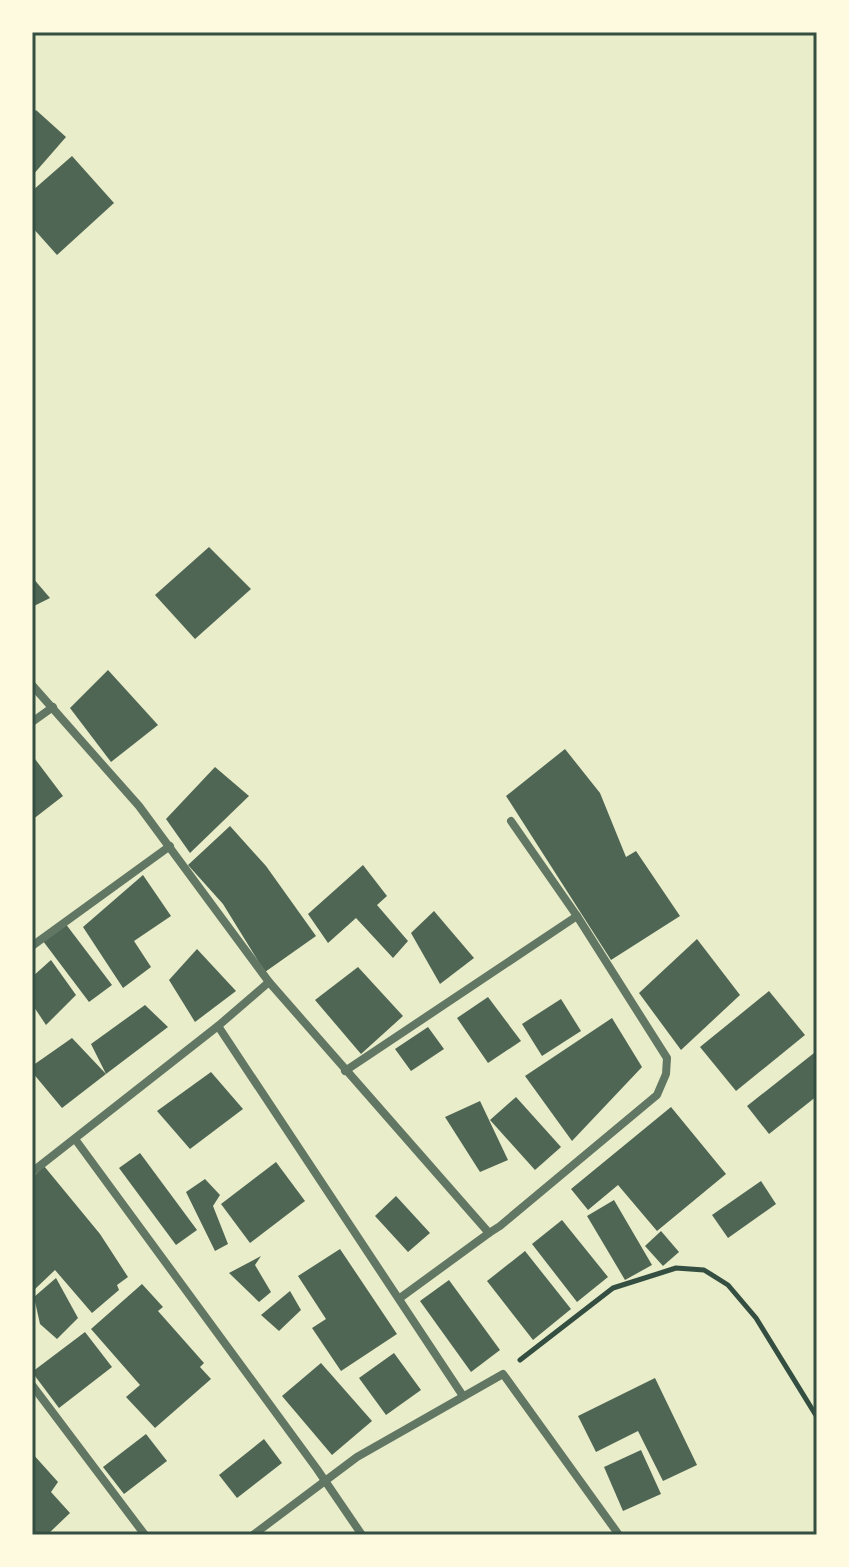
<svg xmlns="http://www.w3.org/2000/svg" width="849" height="1567" viewBox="0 0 849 1567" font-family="Montserrat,sans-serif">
<rect width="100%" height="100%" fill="#e9edc9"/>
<!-- building -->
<g fill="#4f6655">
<polygon points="36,110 66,137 32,176 32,115"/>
<polygon points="72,156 114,203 57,255 32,227 32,191"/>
<polygon points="209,547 251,589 195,639 155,595"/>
<polygon points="32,577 50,598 32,607"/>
<polygon points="108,670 158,725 111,762 70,708"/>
<polygon points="565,749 600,793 626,857 636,851 680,916 611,960 506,796"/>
<polygon points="32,755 63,796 32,820"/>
<polygon points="215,767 249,796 190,853 166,819"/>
<polygon points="230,826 266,866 316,936 265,972 223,904 188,865"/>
<polygon points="363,865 387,896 377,905 408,941 393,958 356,918 328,943 308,914"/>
<polygon points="143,875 171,916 134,941 151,967 123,988 83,927"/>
<polygon points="434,911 474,958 440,984 411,933"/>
<polygon points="65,923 112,985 89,1002 43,941"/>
<polygon points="697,939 740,995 681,1050 639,993"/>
<polygon points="197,949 236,991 195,1022 169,980"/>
<polygon points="51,960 76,995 46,1025 32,1004 32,977"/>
<polygon points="358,967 403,1016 361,1054 315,1000"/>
<polygon points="769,991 805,1035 736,1091 700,1047"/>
<polygon points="488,997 521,1041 488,1063 457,1018"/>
<polygon points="561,999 581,1031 542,1056 522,1024"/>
<polygon points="145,1005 168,1027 106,1074 91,1044"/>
<polygon points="612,1018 642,1067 572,1141 525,1076"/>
<polygon points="428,1027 444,1049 411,1071 395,1049"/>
<polygon points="72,1038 106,1074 62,1108 32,1072 32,1066"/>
<polygon points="814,1053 817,1056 817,1096 769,1134 747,1106"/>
<polygon points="211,1072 243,1109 190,1149 157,1111"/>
<polygon points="516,1097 561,1147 535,1170 490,1120"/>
<polygon points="480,1101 508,1160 480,1172 445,1117"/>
<polygon points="671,1107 726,1174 657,1231 618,1185 588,1210 571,1189"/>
<polygon points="140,1153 197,1230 176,1245 119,1168"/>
<polygon points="276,1162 305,1201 250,1243 221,1204"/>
<polygon points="44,1166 100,1234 128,1277 117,1285 119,1290 92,1313 55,1270 34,1290 32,1288 32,1178"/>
<polygon points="205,1179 220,1195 213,1206 228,1244 215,1251 186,1192"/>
<polygon points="761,1181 776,1204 728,1238 712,1215"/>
<polygon points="396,1196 430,1233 408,1252 375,1216"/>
<polygon points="614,1200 652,1265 625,1280 587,1216"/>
<polygon points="562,1220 608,1277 577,1302 532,1244"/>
<polygon points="661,1231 679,1252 663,1266 645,1246"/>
<polygon points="340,1249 397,1334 341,1371 312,1328 326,1319 298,1276"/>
<polygon points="525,1251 571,1309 533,1340 487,1281"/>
<polygon points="261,1256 255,1265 271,1292 259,1302 229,1273"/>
<polygon points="56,1278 78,1318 57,1339 40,1324 34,1297"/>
<polygon points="449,1280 500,1350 471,1372 420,1301"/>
<polygon points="142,1284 163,1307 158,1311 204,1363 200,1367 211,1379 155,1428 126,1397 140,1385 91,1329"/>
<polygon points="290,1291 301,1310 279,1331 261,1315"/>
<polygon points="85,1332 112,1367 59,1408 32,1372"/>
<polygon points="394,1353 421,1390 386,1415 359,1378"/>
<polygon points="321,1363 372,1421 332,1455 282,1396"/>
<polygon points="655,1378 697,1465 663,1481 638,1431 596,1452 578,1416"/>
<polygon points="146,1434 167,1461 124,1494 103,1467"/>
<polygon points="264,1439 282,1463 237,1498 219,1475"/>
<polygon points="641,1450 661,1494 623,1511 604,1467"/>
<polygon points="32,1453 58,1482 51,1492 70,1513 47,1535 32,1535"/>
</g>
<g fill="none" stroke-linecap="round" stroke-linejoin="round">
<!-- path -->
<polyline stroke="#344e41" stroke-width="5" points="520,1360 613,1288 676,1268 704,1270 728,1285 756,1318 817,1417"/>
<!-- minor -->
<g stroke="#617663" stroke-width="8">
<polyline points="32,685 139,806 269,982 489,1233 500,1226 657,1095 666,1074 667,1058 577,916 511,821"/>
<polyline points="32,722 53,707"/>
<polyline points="32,946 170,846"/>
<polyline points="218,1026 463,1396"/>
<polyline points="345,1071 577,916"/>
<polyline points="75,1139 317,1469 362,1535"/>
<polyline points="32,1172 218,1026 269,982"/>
<polyline points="400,1298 489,1233"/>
<polyline points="32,1385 145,1535"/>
<polyline points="253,1535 357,1457 503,1374 619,1535"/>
</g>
</g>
<!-- border -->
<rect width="849" height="1567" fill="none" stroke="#fefae0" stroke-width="68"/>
<rect x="34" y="34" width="781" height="1499" fill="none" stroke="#344e41" stroke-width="3"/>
</svg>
